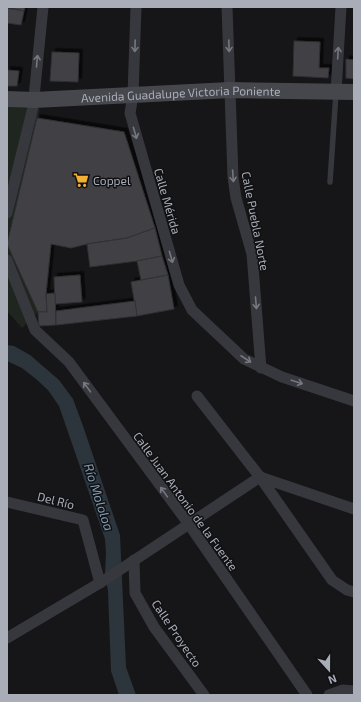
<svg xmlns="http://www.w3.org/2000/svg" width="361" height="702" viewBox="0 0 361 702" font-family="'Exo 2',sans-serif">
<defs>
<filter id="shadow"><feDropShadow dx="3.5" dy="-3.5" stdDeviation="0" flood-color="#0009"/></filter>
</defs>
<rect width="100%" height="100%" fill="#161618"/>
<!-- green -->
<g fill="#1e261f">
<polygon points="7,107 40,109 7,241"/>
<polygon points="7,244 38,312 22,328 7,311"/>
</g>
<!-- water -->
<polygon fill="#2c353c" points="7,345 14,346 30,355 59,380 73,399 83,426 120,535 126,667 136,695 119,695 111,671 108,591 105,573 106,553 105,539 59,406 48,390 36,379 22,368 7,361"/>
<!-- building -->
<g fill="#404145" stroke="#303034" filter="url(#shadow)">
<polygon points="7,7 25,7 24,11"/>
<polygon points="7,8 24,11 21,25 7,23"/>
<polygon points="294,41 320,42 319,68 329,68 328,78 293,76"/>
<polygon points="52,52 79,53 78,82 50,81"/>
<polygon points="346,59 354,60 354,79 346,78"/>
<polygon points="7,70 19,71 17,86 7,86"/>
<polygon points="37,118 124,132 155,228 127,238 87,244 71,248 51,244 46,294 47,312 38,312 7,244"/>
<polygon points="155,228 162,256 137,261 90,267 87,244 127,238"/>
<polygon points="162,256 168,275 141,280 137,261"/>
<polygon points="80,275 82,302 55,304 54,277"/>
<polygon points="168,275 174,309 137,316 131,282"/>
<polygon points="55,293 56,325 39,326 38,312 47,312 46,294"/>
<polygon points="135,301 137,316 56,325 56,311"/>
</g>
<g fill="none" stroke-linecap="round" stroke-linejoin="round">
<!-- lane -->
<polyline stroke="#37383d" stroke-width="5.5" points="330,182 336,93"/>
<!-- street -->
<g stroke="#37383d" stroke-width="11">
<polyline points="136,7 133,95 130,113 179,285 192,310 244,359 282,377 354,401"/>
<polyline points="227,7 233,177 236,198 252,254 261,368"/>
<polyline points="336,92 341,7"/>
<polyline points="7,213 33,107 43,7"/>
<polyline points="7,260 35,330 69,362 188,523 307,695"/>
<polyline points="197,396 260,477 332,580 347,590 354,592"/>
<polyline points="7,502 83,520 100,583"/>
<polyline points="134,560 135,593 154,627 204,695"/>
<polyline points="7,638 103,581 260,477 354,509"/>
<polyline points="329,695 343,690 354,691"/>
</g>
<!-- secondary -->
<path stroke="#45474d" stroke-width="16" id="s1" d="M7,99l27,1 196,-10 124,2"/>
</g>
<!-- one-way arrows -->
<defs><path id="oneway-shaft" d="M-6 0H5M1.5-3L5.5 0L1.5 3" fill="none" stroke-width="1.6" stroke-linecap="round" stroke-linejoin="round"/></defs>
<g stroke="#757881">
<use href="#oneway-shaft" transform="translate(135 46) rotate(92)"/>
<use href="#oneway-shaft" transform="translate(229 46) rotate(88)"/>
<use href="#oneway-shaft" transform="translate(338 53) rotate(-87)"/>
<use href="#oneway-shaft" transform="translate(37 61) rotate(-85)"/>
<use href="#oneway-shaft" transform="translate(135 133) rotate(74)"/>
<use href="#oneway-shaft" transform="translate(233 176) rotate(86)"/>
<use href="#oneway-shaft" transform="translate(171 257) rotate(74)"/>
<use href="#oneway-shaft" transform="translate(256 303) rotate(85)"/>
<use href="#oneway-shaft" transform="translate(246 359) rotate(33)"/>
<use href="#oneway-shaft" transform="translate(297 382) rotate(18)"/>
<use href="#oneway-shaft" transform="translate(87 387) rotate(-126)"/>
<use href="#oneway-shaft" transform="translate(164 492) rotate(-126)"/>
</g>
<!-- icons -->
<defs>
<g id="supermarket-bare" transform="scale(1.2)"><path d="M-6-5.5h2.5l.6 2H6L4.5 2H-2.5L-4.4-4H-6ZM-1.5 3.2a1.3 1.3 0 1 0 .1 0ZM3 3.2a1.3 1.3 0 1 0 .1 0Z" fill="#f2b134" stroke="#111113" stroke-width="2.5" paint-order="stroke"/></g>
</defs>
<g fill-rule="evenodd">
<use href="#supermarket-bare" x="81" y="180"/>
</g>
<g text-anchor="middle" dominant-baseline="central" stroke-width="3" stroke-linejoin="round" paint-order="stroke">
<!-- street labels -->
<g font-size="12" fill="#a8adb8" stroke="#111113">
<text stroke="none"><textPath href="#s1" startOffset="174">Avenida Guadalupe Victoria Poniente</textPath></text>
<text transform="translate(168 201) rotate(74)">Calle Mérida</text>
<text transform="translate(256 221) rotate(79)">Calle Puebla Norte</text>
<text transform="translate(56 500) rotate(14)">Del Río</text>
<text transform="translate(186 501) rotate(54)">Calle Juan Antonio de la Fuente</text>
<text transform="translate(177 633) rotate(56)">Calle Proyecto</text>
</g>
<!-- poi labels -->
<g font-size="12" fill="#a8adb8" stroke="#111113" text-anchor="start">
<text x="93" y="180">Coppel</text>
</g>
<!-- water labels -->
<g font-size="13" font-style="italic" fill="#7f9bb3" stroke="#111113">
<text transform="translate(99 497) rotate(72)">Río Mololoa</text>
</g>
</g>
<!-- border -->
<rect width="361" height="702" fill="none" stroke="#a8adb8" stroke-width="16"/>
<!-- north arrow -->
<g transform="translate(329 670) rotate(159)" stroke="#111113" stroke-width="3" paint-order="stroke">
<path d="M0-3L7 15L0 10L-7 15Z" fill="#a8adb8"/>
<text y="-6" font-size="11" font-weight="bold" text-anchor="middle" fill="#a8adb8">N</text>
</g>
</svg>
